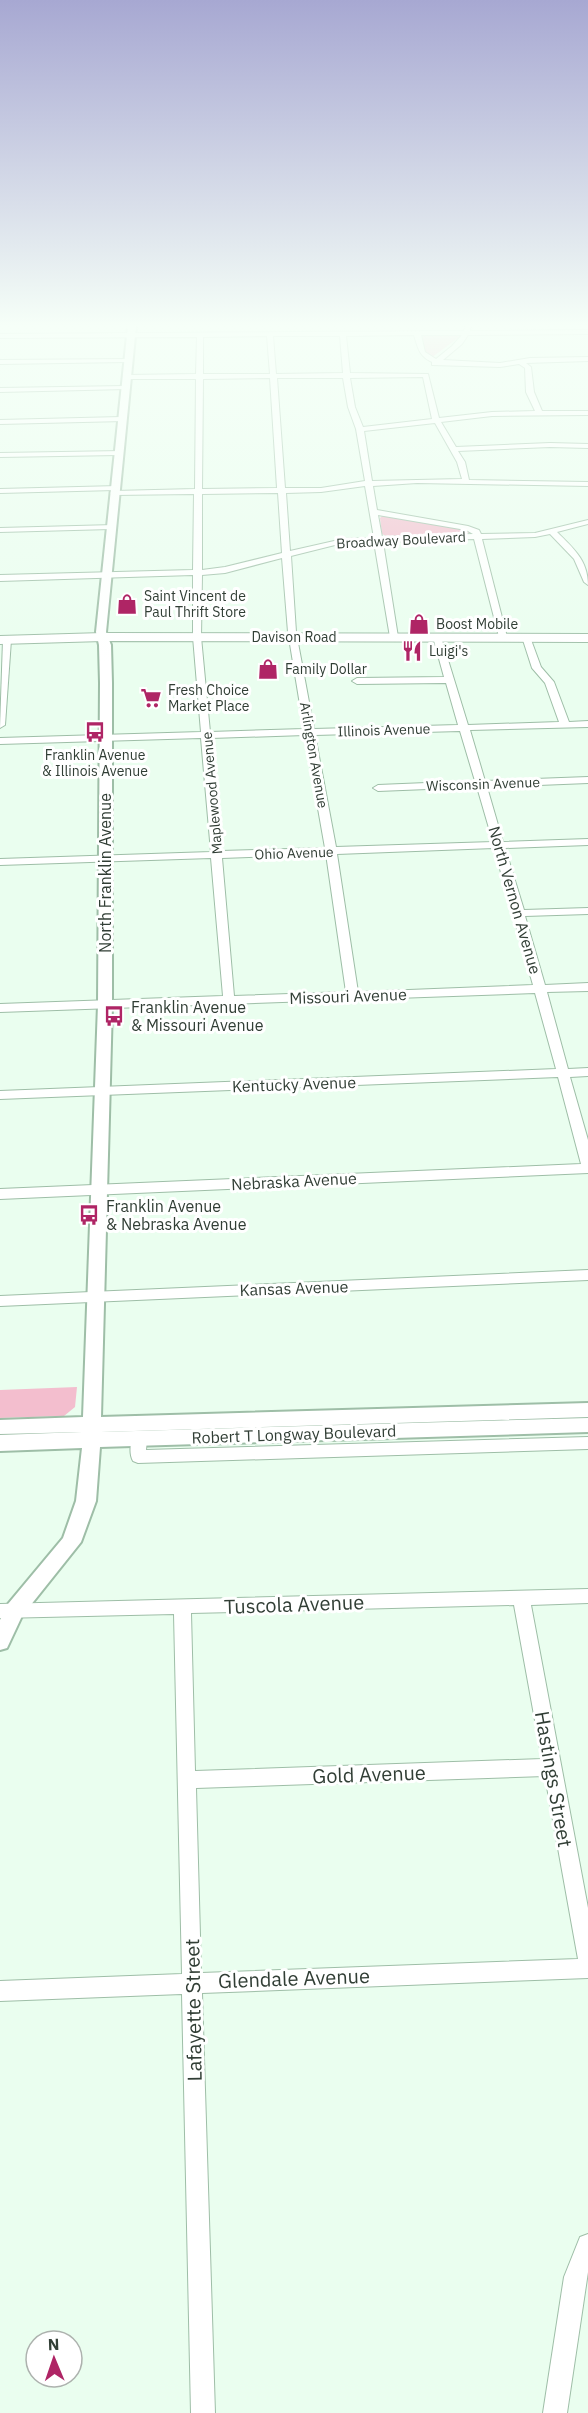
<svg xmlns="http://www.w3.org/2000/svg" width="588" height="2413" viewBox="0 0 588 2413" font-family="'IBM Plex Sans',sans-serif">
<rect width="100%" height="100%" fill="#eafeef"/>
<!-- green -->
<g fill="#f3bece">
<polygon points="462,335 431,358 426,356 422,336"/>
<polygon points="382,516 462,529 471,533 388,537 382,534 380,518"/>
<polygon points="77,1387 75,1407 64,1416 0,1418 0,1390"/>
</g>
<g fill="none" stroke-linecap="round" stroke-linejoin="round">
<!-- minor casing -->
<g stroke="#9ebea7" stroke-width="2">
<g id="minor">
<path d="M465,326h6l-1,5 118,-1v4l-120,1 -6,9 -19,16 57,3 30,-5 58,-1v4l-62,2 5,4 3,25 8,19h46v4l-96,1 -51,6 15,25 94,-4 38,1v4l-38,-1 -92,4 7,11 4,18 119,2v4l-171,-3 -44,3 4,24 91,16 11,4 2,4 54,-1 53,-13v4l-31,8c16,16 31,28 31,53l-4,-3 -10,-23 -24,-25 -15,3 -53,2 25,98 -4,3 -4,-3 -25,-98 -91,3 15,95 -4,3 -4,-3 -16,-95 -31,1 -52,13 5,76 18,97 144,-4 -12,-42 -89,1 -5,-3 5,-3 87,-1 -11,-40 4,-3 4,3 27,88 91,-3 -14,-39 -13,-15 -10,-31 4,-3 4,3 11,30 13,15 15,40 19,-1v6l-118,3 15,51 103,-4v6l-101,4 16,55 85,-3v6l-83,3 19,62 64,-2v6l-63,2 20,69 43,-2v8l-41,1 21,77 20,-1v8l-18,1 18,63v33l-588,26v-10l581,-25 -23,-87 -558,22v-8l556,-22 -21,-76 -535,19v-8l223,-8 -12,-138 -211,7v-6l211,-7 -10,-114 -201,6v-6l201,-6 -8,-95v-62l-193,6v-6l193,-5 1,-76 -80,1 -4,-2 4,-2 81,-2 1,-110h-70l-3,-2 3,-2 70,-1 1,-37 -197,1v-4l464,-3zM414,335c4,13 5,21 18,27v3l68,2 19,-3 6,4 1,24 9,19 -43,1 -53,6 -11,-44 -78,-1 -4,-37zM421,335h41l-10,11 -16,13 -11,-7zM267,336l3,38h-67v-37zM273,336h67l3,37 -67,1zM423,377l9,42 -69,8 -8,-20 -5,-29zM270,378l7,110 -75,1 1,-110zM277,378h66l5,29 8,22 9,52 -44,7h-36zM435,423l22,39 5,17 -90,2 -8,-50zM365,486l9,52 -31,1 -53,12 -4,-58 35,-1zM278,493l4,60 -57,14 -23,3v-76zM378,515l88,15 7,4 -91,3zM282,558l6,74 16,97 -94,3 -9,-95 1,-62 23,-2zM460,731l15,50 -97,4 -5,3 5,3 99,-4 16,55 -157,5 -21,-112zM305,735l20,113 -104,3 -10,-113zM494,848l39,137 -175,7 -21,-138zM326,854l20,138 -112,4 -12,-138z"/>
<polygon points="130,359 128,362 0,364 0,360"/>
<polygon points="125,386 127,389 0,392 0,388"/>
<polygon points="121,417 124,417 124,421 0,424 0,420"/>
<polygon points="122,451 123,453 119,455 0,457 0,453"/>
<polygon points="118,486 119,488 115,490 0,493 0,489"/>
<polygon points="114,525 114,529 111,529 0,532 0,528"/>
<polygon points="7,637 11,640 5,725 0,728 3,640"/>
<polygon points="588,1270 588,1280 0,1306 0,1296"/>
<path d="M139,1433l5,2 3,4 -1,11 442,-13v12l-450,14 -5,-2c-4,-7 -3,-19 1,-26z"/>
<path d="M588,1589v14l-57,2 57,303v70l-386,15 13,420h-24l-9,-419 -182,7v-20l182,-7 -8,-360 -174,4v-14zM514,1605l28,154 -347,12 -4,-158zM545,1776l33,183 -377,14 -5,-185z"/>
<polygon points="588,2234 588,2272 567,2413 543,2413 564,2277 580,2237"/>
</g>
</g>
<!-- tertiary casing -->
<g stroke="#9ebea7" stroke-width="4">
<polygon id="tertiary" points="128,326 136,326 106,632 111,645 112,683 112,1005 101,1417 588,1403 588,1417 101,1432 588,1418 588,1432 100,1447 96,1501 81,1542 22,1616 7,1648 0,1650 0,1620 8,1604 63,1538 76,1501 82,1448 0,1451 0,1435 82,1432 0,1434 0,1420 83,1417 98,1005 100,683 99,645 96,632"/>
</g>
<!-- secondary casing -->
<g stroke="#9ebea7" stroke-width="2">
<polygon id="secondary" points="103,633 588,634 588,642 103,641 0,644 0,636"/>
</g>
<!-- minor -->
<use href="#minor" fill="#fff" fill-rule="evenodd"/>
<!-- tertiary -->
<use href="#tertiary" fill="#fff" fill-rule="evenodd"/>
<!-- secondary -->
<use href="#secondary" fill="#fff" fill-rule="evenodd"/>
</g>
<!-- sky -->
<linearGradient id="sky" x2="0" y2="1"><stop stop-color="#a7a8d2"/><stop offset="0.49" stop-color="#f6fff8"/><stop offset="1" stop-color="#f6fff8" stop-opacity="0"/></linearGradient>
<rect width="588" height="664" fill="url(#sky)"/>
<!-- icons -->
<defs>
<g id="shop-bare" transform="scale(1.62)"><path d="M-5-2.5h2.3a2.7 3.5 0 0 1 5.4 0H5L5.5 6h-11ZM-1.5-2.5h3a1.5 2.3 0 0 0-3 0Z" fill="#af2565" stroke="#fff" stroke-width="2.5" paint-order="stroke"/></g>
<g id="restaurant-bare" transform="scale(1.62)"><path d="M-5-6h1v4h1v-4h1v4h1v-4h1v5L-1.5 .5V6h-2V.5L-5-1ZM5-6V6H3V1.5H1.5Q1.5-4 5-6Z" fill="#af2565" stroke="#fff" stroke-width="2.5" paint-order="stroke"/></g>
<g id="supermarket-bare" transform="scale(1.62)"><path d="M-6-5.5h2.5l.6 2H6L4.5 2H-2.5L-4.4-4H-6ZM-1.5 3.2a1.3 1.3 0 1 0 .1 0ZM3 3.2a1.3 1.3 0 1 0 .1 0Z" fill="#af2565" stroke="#fff" stroke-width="2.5" paint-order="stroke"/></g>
<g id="bus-bare" transform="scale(1.62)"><path d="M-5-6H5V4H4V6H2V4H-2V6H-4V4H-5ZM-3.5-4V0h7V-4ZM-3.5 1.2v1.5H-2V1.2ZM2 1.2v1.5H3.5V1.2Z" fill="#af2565" stroke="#fff" stroke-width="2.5" paint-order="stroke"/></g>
</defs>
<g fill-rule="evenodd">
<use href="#shop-bare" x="127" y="604"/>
<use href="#shop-bare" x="419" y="624"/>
<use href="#restaurant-bare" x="412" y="651"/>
<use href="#shop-bare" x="268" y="669"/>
<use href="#supermarket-bare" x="151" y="698"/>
<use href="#bus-bare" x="95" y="732"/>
<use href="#bus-bare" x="114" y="1016"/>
<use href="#bus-bare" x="89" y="1215"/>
</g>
<g text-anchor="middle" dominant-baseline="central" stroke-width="6" stroke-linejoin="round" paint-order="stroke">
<!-- far-street labels -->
<g font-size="14" fill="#313e35" stroke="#fff">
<text transform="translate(401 540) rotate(-3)">Broadway Boulevard</text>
<text x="294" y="637">Davison Road</text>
<text transform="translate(384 730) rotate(-2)">Illinois Avenue</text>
<text transform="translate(314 755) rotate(80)">Arlington Avenue</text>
<text transform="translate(483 784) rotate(-2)">Wisconsin Avenue</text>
<text transform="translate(212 793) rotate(-95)">Maplewood Avenue</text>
<text transform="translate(294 853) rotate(-2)">Ohio Avenue</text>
</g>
<!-- far-poi labels -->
<g font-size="14" fill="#313e35" stroke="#fff" text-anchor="start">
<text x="144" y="596">Saint Vincent de<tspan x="144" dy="16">Paul Thrift Store</tspan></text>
<text x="436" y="624">Boost Mobile</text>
<text x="429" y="651">Luigi's</text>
<text x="285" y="669">Family Dollar</text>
<text x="168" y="690">Fresh Choice<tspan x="168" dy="16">Market Place</tspan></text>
<text x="95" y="755" text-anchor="middle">Franklin Avenue<tspan x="95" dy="16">&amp; Illinois Avenue</tspan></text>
</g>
<!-- street labels -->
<g font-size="16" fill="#313e35" stroke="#fff">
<text transform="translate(105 873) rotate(-90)">North Franklin Avenue</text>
<text transform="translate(515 900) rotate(74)">North Vernon Avenue</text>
<text transform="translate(348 996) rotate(-2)">Missouri Avenue</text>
<text transform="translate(294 1084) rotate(-2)">Kentucky Avenue</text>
<text transform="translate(294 1181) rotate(-3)">Nebraska Avenue</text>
<text transform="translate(294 1288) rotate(-2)">Kansas Avenue</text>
<text transform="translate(294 1434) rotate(-2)">Robert T Longway Boulevard</text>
</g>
<!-- poi labels -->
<g font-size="16" fill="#313e35" stroke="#fff" text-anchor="start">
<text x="131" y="1007">Franklin Avenue<tspan x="131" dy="18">&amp; Missouri Avenue</tspan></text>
<text x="106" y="1206">Franklin Avenue<tspan x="106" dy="18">&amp; Nebraska Avenue</tspan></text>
</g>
<!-- near-street labels -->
<g font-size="20" fill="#313e35" stroke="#fff">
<text transform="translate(294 1604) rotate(-2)">Tuscola Avenue</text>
<text transform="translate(369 1774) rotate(-2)">Gold Avenue</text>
<text transform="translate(554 1779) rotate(80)">Hastings Street</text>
<text transform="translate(294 1978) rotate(-2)">Glendale Avenue</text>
<text transform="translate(193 2010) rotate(-91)">Lafayette Street</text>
</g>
</g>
<!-- north arrow -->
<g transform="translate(54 2359) rotate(358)"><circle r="28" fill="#ffffff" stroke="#adb2ae" stroke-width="1.5"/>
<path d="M0-4.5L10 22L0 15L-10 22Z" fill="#af2565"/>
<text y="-9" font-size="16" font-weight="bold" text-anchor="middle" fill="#313e35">N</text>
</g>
</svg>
